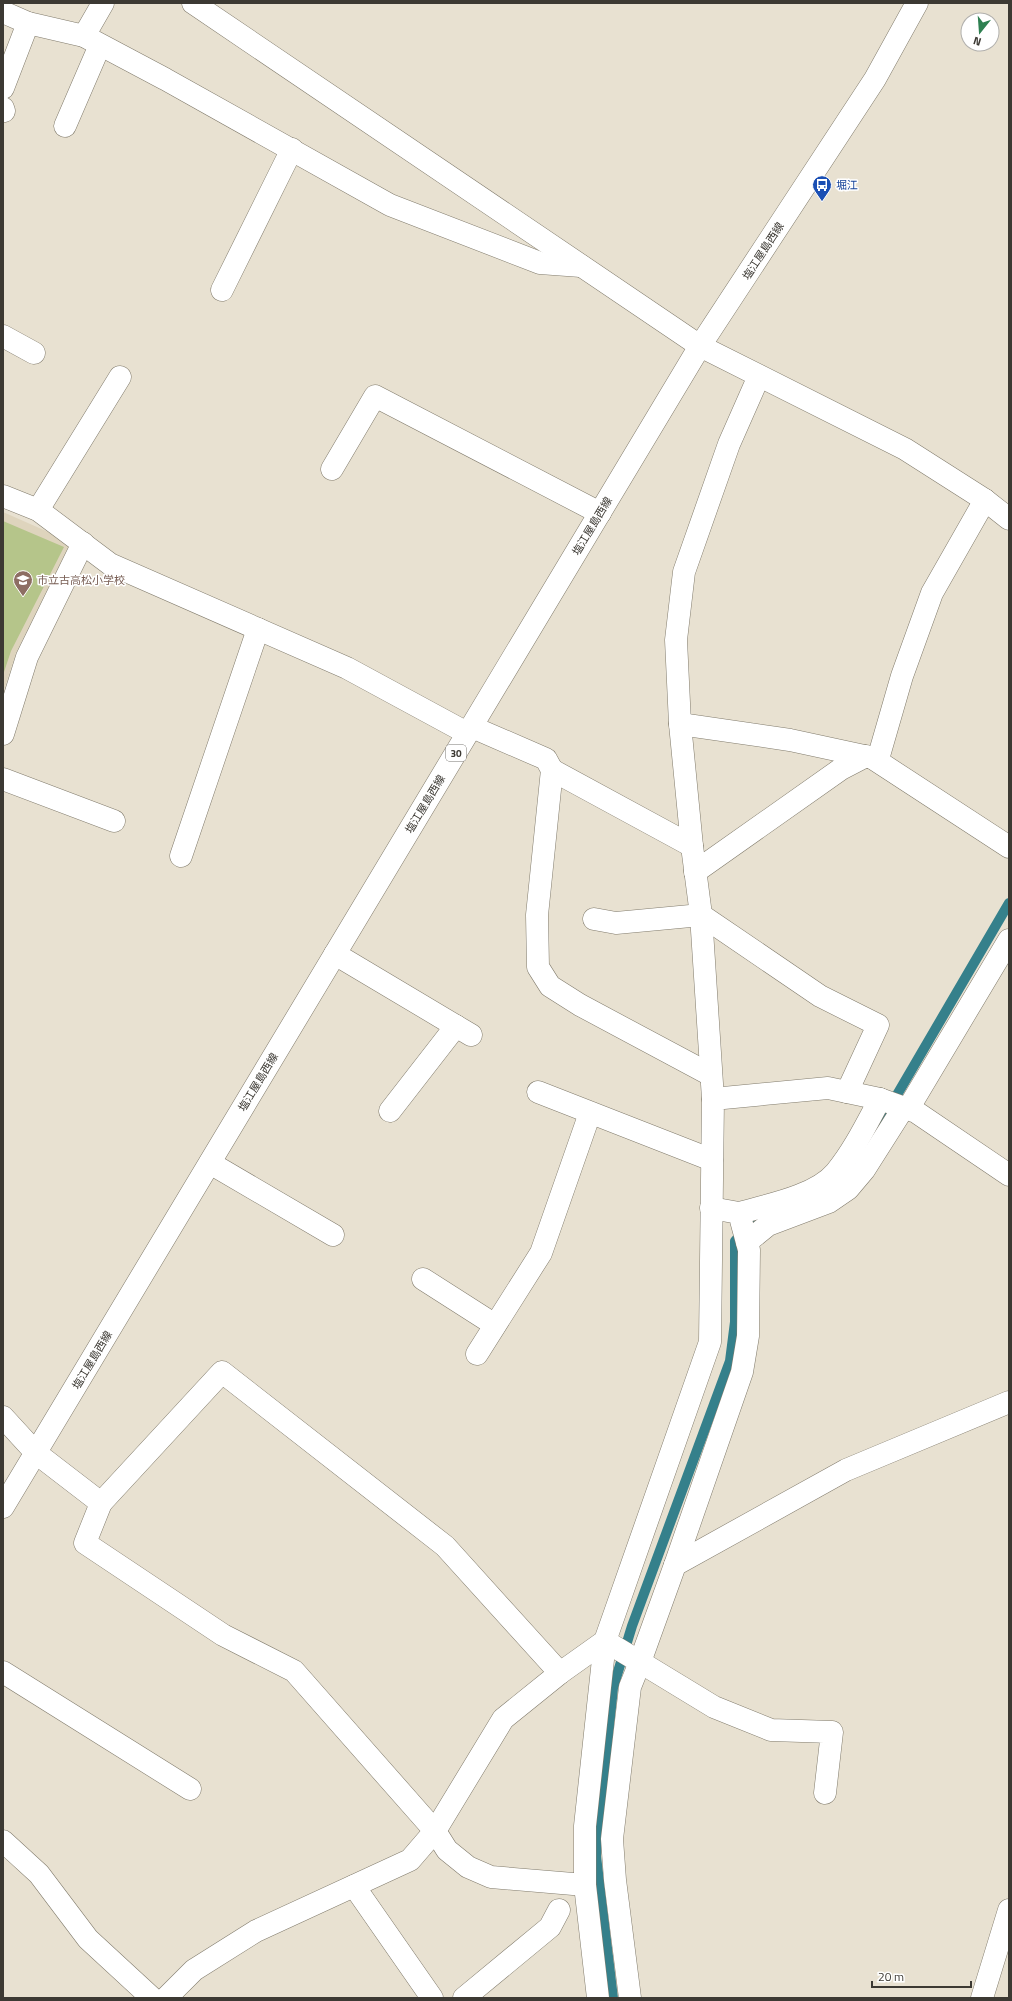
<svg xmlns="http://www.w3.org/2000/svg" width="1012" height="2001" viewBox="0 0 1012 2001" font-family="'Titillium Web','Noto Sans JP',sans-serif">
<rect width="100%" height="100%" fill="#e8e1d1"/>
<!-- built -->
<polygon fill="#ded4bd" points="3,512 71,542 16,653 3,693"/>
<!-- green -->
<polygon fill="#b5c58a" points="3,521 64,547 11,651 3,675"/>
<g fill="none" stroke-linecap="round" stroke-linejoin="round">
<!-- stream -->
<g stroke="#35808b" stroke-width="10">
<polyline points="869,1139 884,1117 1009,903"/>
<polyline points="613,1998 596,1856 613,1688 632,1626 730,1361 735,1322 735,1241 752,1222 768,1216"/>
</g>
<!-- minor casing -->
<g stroke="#817b6c" stroke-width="23">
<g id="minor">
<polyline points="193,3 700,346 905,449 985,500 1009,519"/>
<polyline points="3,12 28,23 84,36 165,79 390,205 540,263 581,266"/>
<polyline points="84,36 103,3"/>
<polyline points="3,88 28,23"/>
<polyline points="3,108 4,111"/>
<polyline points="65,126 100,45"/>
<polyline points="222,290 292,149"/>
<polyline points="3,336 34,353"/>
<polyline points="332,469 375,396 600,513"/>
<polyline points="3,496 38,510 110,564 347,668 467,733"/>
<polyline points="38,510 120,377"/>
<polyline points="680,724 790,740 878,759 902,676 932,593 985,500"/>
<polyline points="472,727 546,759 552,770 537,915 538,967 550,986 580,1005 711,1075"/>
<polyline points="3,734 27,657 83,543"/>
<polyline points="871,757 1009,847"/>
<polyline points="552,770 692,846"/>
<polyline points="3,779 114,821"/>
<polyline points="181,856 258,629"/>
<polyline points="695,872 841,769 866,756"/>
<polyline points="594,919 616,923 701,915 820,996 878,1025 847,1092"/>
<polyline points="335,954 471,1035"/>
<polyline points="538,1092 712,1160"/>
<polyline points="713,1099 701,915 692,846 680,724 676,640 684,572 729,444 759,376"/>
<polyline points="908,1109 1009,940"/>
<polyline points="390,1111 456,1026"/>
<polyline points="210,1163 333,1235"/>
<path d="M739,1213c29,-8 77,-17 97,-41 18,-22 31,-49 44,-73"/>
<polyline points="747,1242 768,1225 829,1202 848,1189 864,1170 904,1107"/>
<polyline points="423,1279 495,1325"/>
<polyline points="477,1354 541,1253 590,1113"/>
<polyline points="3,1417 36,1453 101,1503 85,1543 223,1635 294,1671 435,1831 447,1850 468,1867 491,1877 585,1885"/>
<polyline points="101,1503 222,1372 445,1546 560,1673"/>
<polyline points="675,1565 742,1372 748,1336 749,1250 739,1213 711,1208"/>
<polyline points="3,1672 190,1789"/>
<polyline points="3,1841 39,1874 88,1939 152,1998"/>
<polyline points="354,1886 432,1998"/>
<polyline points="166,1998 194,1970 256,1931 410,1860 435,1831 503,1719 560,1673 605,1641 710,1342 713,1099 828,1088 880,1099 916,1112 1009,1175"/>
<polyline points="464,1998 550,1927 559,1910"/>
<polyline points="598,1998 585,1885 585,1826 605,1641 640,1662 675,1565 846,1470 1009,1402"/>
<polyline points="630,1998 615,1880 612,1839 630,1687 640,1662 714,1707 771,1730 832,1732 825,1793"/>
<polyline points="982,1998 1009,1910"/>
</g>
</g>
<!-- major casing -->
<g stroke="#817b6c" stroke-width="23">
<polyline id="major" points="3,1507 700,346 875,79 917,3"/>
</g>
<!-- minor -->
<use href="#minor" stroke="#fff" stroke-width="22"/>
<!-- major -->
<use href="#major" stroke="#fff" stroke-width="22"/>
</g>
<!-- icons -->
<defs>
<g id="bus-pin" transform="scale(1)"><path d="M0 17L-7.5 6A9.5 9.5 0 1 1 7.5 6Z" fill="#1a4fb4" stroke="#fff"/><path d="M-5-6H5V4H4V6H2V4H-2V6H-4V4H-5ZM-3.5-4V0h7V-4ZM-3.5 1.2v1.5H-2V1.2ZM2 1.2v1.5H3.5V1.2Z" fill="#fff"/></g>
<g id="school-pin" transform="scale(1)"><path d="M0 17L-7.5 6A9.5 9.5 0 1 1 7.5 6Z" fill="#8d6e63" stroke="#fff"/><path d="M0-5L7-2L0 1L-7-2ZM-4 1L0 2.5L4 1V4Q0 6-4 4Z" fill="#fff"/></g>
</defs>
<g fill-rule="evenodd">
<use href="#bus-pin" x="822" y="185"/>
<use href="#school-pin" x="23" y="580"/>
</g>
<g text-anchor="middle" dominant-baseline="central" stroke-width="3" stroke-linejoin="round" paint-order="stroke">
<!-- shield labels -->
<rect fill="#fff" stroke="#767470" stroke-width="1" x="446" y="745" width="20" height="16" rx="3"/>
<g font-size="10" font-weight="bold" fill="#3c3933">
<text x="456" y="753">30</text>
</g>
<!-- transit labels -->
<g font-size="11" fill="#164399" stroke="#fff" text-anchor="start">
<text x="836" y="185">堀江</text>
</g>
<!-- street labels -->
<g font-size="11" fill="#3c3933" stroke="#fff">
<text transform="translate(763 251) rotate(-57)">塩江屋島西線</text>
<text transform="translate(592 526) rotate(-59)">塩江屋島西線</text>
<text transform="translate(425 804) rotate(-59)">塩江屋島西線</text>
<text transform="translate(258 1082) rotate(-59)">塩江屋島西線</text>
<text transform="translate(92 1360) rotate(-59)">塩江屋島西線</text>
</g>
<!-- education labels -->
<g font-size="11" fill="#785e54" stroke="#fff" text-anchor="start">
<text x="37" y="580">市立古高松小学校</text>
</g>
</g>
<!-- border -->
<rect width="1012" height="2001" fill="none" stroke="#3c3933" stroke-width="8"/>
<!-- north arrow -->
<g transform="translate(980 32) rotate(197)"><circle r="19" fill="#ffffff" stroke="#b1b0ad"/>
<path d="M0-3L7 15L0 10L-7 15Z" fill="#2e8051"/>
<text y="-6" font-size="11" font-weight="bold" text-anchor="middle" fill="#3c3933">N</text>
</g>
<!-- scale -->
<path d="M872 1981v6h99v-6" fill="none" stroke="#3c3933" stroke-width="2"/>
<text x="878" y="1981" font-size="12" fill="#3c3933" stroke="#ffffff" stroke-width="3" paint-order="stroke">20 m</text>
</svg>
